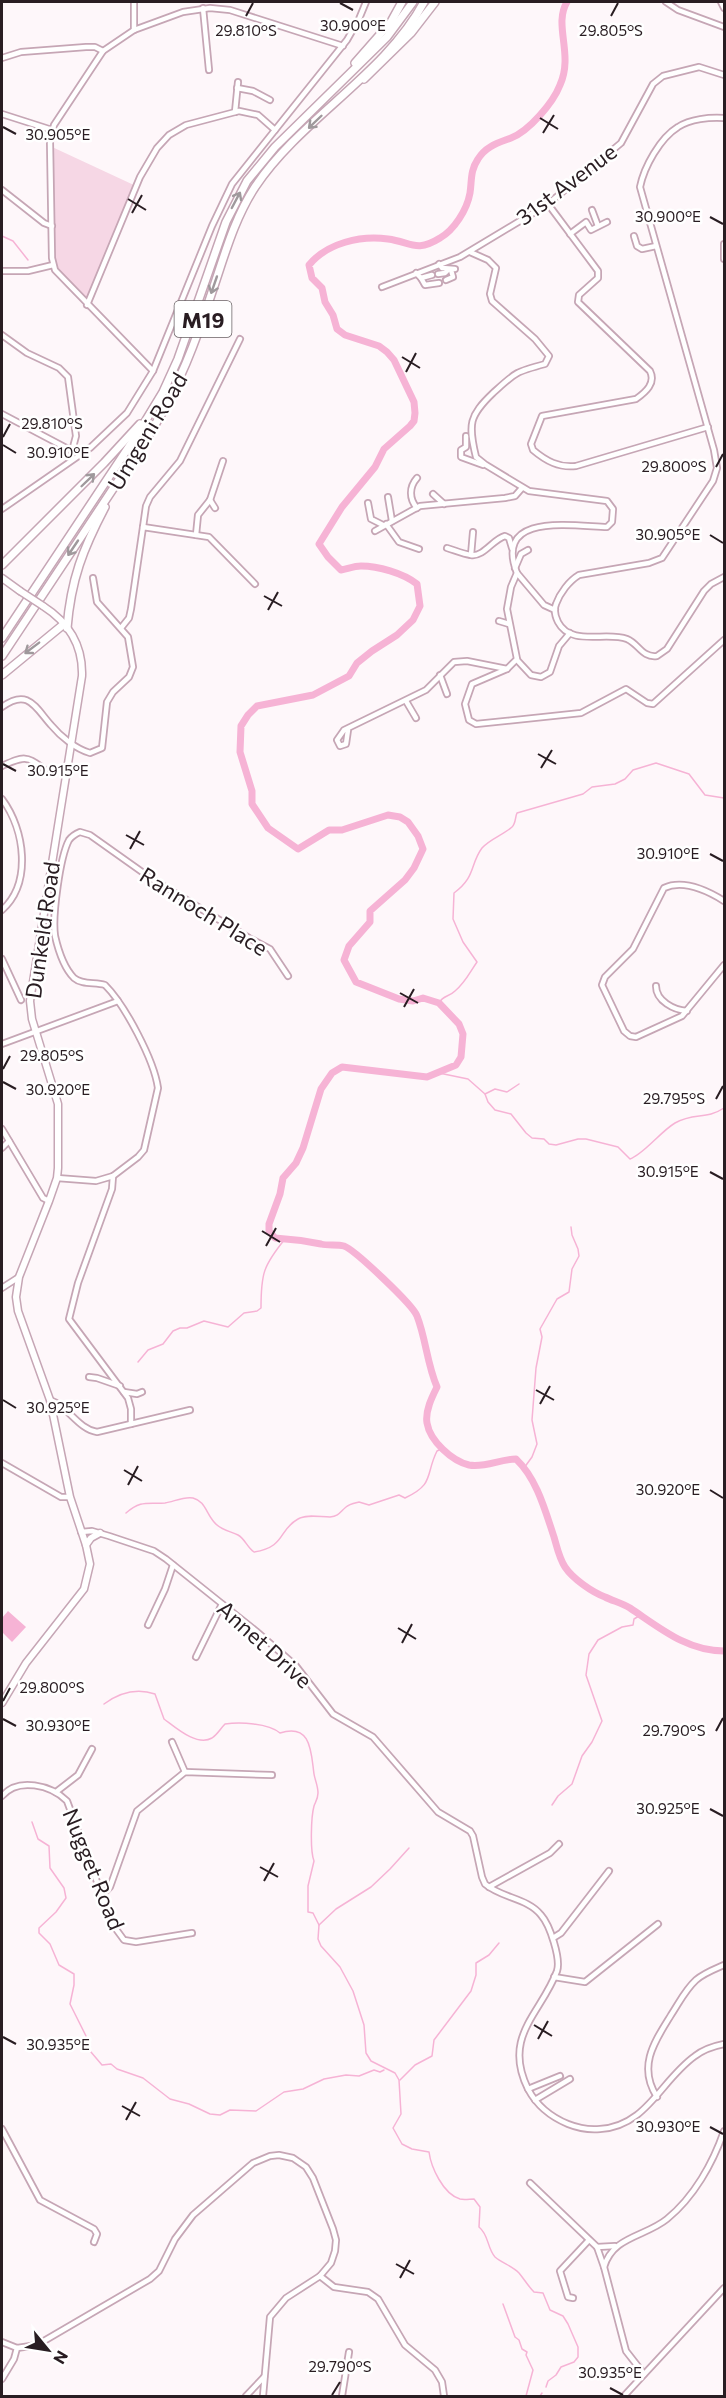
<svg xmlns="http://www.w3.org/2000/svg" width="726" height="2398" viewBox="0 0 726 2398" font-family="Commissioner,sans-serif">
<rect width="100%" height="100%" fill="#fef7fa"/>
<!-- green -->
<polygon fill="#f6d7e5" points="50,146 136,186 87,305 53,265"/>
<!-- water -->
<polygon fill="#f6b3d5" points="8,1611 26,1627 12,1642 2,1632 2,1618"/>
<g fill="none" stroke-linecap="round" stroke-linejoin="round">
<!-- stream -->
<g stroke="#f6b3d5" stroke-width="1.5">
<polyline points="2,236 13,241 28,260"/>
<path d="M439,1003c4,-8 10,-6 16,-12 10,-8 15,-19 22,-29l-14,-20 -10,-23 1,-26c22,-16 16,-29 28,-45 8,-9 21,-13 30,-21 4,-4 3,-10 5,-14l66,-19 9,-7 23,-3 10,-5 8,-9 23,-7 33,11 16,21 19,3"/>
<path d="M439,1073l29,6 17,15 3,8 7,8 16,4 15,19 6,5 12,1 5,5 7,1 22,-6h8l32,8 12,12c14,-5 30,-27 45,-36 19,-11 31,-3 49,-15"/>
<polyline points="485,1094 495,1089 507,1092 519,1084"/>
<path d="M138,1362l10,-12 15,-6 10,-13 7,-3h7l17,-7 24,6 16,-14 13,-2 4,-3c0,-34 2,-42 24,-69"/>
<polyline points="524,1468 532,1457 537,1444 532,1420 536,1368 542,1337 540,1329 557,1299 569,1292 572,1269 579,1256 578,1249 572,1235 571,1227"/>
<path d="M126,1513c15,-13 21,-9 39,-10 8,-1 19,-7 28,-5 12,3 13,15 21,24 6,8 16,9 24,13 7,4 9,12 16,17 32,-5 24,-22 44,-33 8,-5 22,-2 32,-2 9,-1 10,-5 16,-10 3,-3 9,-4 13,-5l10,3 30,-10 6,3c30,-14 20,-23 32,-47l6,-3"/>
<path d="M104,1704c15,-11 33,-16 51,-10l9,25c11,8 33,28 48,19 6,-4 8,-9 13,-14 15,-2 43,-1 55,9 32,-10 31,20 34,41 1,6 4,12 4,19 0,5 -2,8 -4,13 -3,11 -4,45 0,55l-6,25v26l5,1 6,12 -1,14 3,7 19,21 13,24 11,34 2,28 5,8 24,12 4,7 2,34 -8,14 9,16 10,5 17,3c2,15 14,42 31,47 4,1 10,0 14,0l6,8 -1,20c10,8 8,21 16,30 7,6 17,9 24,16 5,6 9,13 15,19l9,1 7,17 13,6 5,8 10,23v10l-4,5 -13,5 -5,8 -8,6 -2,6"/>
<polyline points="552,1805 558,1796 572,1784 582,1756 592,1742 602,1721 586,1675 589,1654 598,1640 622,1627 633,1625 634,1619 639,1616"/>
<polyline points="32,1822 38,1839 49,1846 50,1868 64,1888 66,1898 56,1912 39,1928 39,1933 50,1944 59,1965 74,1974 74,1985 70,2004 86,2036 85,2045 102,2065 111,2064 117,2069 143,2078 170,2099 189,2104 210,2114 220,2115 230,2110 256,2111 284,2092 303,2089 324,2079 346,2075 359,2076 374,2070 380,2072 384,2070"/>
<polyline points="319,1925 336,1909 371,1887 390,1869 409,1848"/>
<polyline points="400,2080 415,2065 432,2056 434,2040 471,1991 476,1975 476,1963 489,1955 499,1943"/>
<polyline points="503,2304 515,2337 519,2340 522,2349 527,2352 526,2355 533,2370 526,2396"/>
<polyline points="540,2396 542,2393"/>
</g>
<!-- river -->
<path stroke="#f6b3d5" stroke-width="7" d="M567,2c-14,23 7,52 -7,83 -7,18 -31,46 -49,53 -13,5 -25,8 -33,21 -8,12 -6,21 -8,34 -3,17 -16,37 -30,45 -24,15 -29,4 -52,1 -27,-4 -61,4 -79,26l3,13 10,10 3,14 8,13 4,14 8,6 34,11 8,6 7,8 20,42 1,11 -1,8 -4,5 -26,23 -9,18 -33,40 -23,37 9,13 13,13c6,-1 13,-4 20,-4 17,0 42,7 56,18l3,22 -7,14 -16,15 -25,16 -15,12 -8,13 -36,19 -56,11 -9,9 -7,11 -1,26 12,39v13l16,24 30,21 31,-19h13l46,-15 12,2 8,5 10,14 5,13 -9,19 -9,12 -35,31v11l-21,24 -5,14 12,22 43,17 14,2 10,-3 16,5 20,21 4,10 -2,23 -5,8 -29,12 -85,-10 -10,6 -11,16 -18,59 -7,15 -13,15 -3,16 -11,30v7l6,7c16,1 31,3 46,6 7,2 16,0 23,2 11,4 69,59 73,70 9,23 10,48 20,71 -5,10 -12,24 -10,36 3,18 25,38 42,42 16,3 31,-6 47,-6 21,20 29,51 38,78 3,10 5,21 11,30 8,12 27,25 40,30 8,4 17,6 25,11 30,20 57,43 94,43"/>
<!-- minor casing -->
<g stroke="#c6a6b5" stroke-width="8">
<g id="minor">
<polyline points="134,2 134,30"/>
<polyline points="666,2 678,10 724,27"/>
<polyline points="721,2 724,8"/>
<polyline points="203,8 209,70"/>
<polyline points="2,58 21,52 86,47 95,47 103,51"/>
<polyline points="237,88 253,91 270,100"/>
<polyline points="235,112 238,82"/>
<polyline points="2,114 52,130"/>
<path d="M724,118c-14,-1 -34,1 -46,9 -18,11 -34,40 -38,60l74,263 3,18 -4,13 -51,77 -13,5 -70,12c-10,6 -19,18 -23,29 -2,5 -1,12 2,18 13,25 48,9 69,17 12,5 15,19 30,17l10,-7 37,-58 7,-7 13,-7"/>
<polyline points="2,190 44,223 52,226"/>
<path d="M548,204l50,67v7l-19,17 -1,7 72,69c6,12 -4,21 -14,28l-94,17 -11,28 2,6c13,11 26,18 43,16l132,-39"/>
<polyline points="592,210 598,226"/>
<polyline points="570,234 586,222 591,230 607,222"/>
<polyline points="634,236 637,246 642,249 656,246"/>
<polyline points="724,244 724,259"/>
<path d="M470,252l18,8 8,8 -6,26 2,7 43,38 14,17 -4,8c-30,8 -29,8 -52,29 -24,23 -25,31 -17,64l10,8 43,26 78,10 6,8 -1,13 -5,5c-34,-1 -114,-15 -90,46l-6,14 -4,22 10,50 -10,10 -35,15 -7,20 4,16 7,4 105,-11 45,-24 21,14 6,1 71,-64"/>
<polyline points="439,264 442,268 455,269"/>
<polyline points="2,271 28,271 53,265"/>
<polyline points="416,273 421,278 425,285 439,283"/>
<polyline points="438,274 445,273 448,270"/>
<polyline points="421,278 432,275"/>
<polyline points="446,280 453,277 451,270"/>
<polyline points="382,287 460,257 548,204 621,143 653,84 663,76 699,67 724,75"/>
<polyline points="87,305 140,177 157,148 169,135 186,125 239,111 258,115 275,130"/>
<polyline points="2,335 27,353 59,368 68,377 76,436 72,451"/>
<polyline points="153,371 55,270 52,258 50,142 54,125 103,51 134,30 183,12 210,8 230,10 343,46"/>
<polyline points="2,414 74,452"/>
<polyline points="466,436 466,447 461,450 461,457 483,465"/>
<polyline points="433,494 444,504"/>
<polyline points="388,497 392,521"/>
<polyline points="210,500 215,508"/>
<polyline points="368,503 371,519 383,525"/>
<path d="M417,508c-8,-9 -8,-21 0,-30"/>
<polyline points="2,509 90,448 127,413 153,371 212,226 232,184 347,40 359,19 366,2"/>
<polyline points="386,524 399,542 419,549"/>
<polyline points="143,527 146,506 150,497 180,461 240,339"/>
<polyline points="375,531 420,506 505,498 515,496 522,488"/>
<polyline points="196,535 198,515 210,500 223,461"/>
<path d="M447,548c7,2 16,6 24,7 13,2 22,-16 34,-19l4,2 3,10"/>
<polyline points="471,555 473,532"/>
<polyline points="515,568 521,554 528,550"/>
<polyline points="517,573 544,605 555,610"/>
<polyline points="499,621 509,624"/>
<polyline points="121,628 129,618 131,609 143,527 209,537 255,584"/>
<polyline points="517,660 531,675 541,677 550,672 559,646 570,633"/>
<polyline points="440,675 447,694"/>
<polyline points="406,701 416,718"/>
<path d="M2,707c26,-19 33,0 49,18 10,12 25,24 39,28l12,-5 5,-46 6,-10 16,-15 4,-10 -5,-30 -31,-35 -4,-24"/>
<polyline points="348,730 346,744 340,746 337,740 344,730 426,690 454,662 467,661 507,669"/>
<path d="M2,766c20,-9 25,-12 43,4"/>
<path d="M2,799c23,31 30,84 0,111"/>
<path d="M724,901c-16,-10 -40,-22 -60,-13l-31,61 -28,28 -3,8 22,46 6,5 6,1 46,-21 42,-51"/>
<polyline points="2,959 21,1000"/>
<path d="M656,986c0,15 18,24 31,25"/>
<polyline points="2,1044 118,1001"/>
<polyline points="2,1129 43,1198 49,1201"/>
<polyline points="2,1148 9,1141"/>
<path d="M113,1176l25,-19 6,-7 14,-62c-4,-28 -33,-83 -53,-103 -10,-3 -23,0 -31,-7 -10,-10 -16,-29 -19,-42 -3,-20 5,-79 14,-96 3,-4 6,-6 11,-8l10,3 62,44 97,59 21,11 18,27"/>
<polyline points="57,1178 96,1181 113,1176 112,1189 78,1283 69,1319 128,1398 131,1409 131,1424"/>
<polyline points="2,1288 19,1277"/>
<polyline points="89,1377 97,1378 120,1386"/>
<polyline points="124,1392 137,1394 142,1392"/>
<path d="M50,1400c18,6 28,29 47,32l93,-22"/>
<polyline points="2,1463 61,1497 70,1497"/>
<path d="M81,1532l11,-1 17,5 45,15 12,8 90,72 40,35 37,48 40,23 65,75 32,19 3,5 9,41 3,7c16,14 43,14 56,31 9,10 20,44 16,56 -16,43 -55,65 -29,118 9,17 23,28 40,35 10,4 21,6 32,5 47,-3 61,-49 95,-73 9,-7 19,-10 29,-12"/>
<polyline points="148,1625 165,1589 173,1565"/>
<polyline points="196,1657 222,1604"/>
<polyline points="172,1742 185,1772"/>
<polyline points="56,1792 78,1775 92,1749"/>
<path d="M2,1796c16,-19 49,-11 65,5l46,124 11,15 12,2 56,-9"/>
<polyline points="489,1887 550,1853 559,1844"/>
<polyline points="102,1895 110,1887 137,1811 185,1772 272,1775"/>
<polyline points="553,1938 561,1933 609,1871"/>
<polyline points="554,1977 585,1982 658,1924"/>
<polyline points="528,2089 560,2076"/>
<path d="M657,2097c-20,-31 -2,-56 14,-82 8,-12 14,-25 25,-35 8,-7 19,-11 28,-15"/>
<polyline points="535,2100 570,2079"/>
<polyline points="2,2129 40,2200 94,2229 97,2234 94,2242"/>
<polyline points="530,2183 597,2247 604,2267"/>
<polyline points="597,2247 615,2246"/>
<polyline points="320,2276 334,2287 368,2292 378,2299 405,2345 435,2370 442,2382 444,2396"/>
<polyline points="573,2298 568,2297 560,2271 589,2240"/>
<polyline points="2,2342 17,2348 37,2345 150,2279 159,2271 175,2239 193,2215 253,2163 270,2156 279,2155 293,2158 306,2167 313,2178 333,2229 336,2240 335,2251 331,2263 320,2276 286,2298 270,2317 263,2396"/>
<path d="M644,2374l-18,-23 -22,-84c9,-31 41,-30 63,-48 27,-22 46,-56 57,-88"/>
<polyline points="2,2379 14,2359 17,2348"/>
<polyline points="246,2396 264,2377"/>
<polyline points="342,2396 349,2352"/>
<polyline points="624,2396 724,2288"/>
</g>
</g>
<!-- major casing -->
<g stroke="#c6a6b5" stroke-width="9">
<g id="major">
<polyline points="2,578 20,591"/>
<polyline points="86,1545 91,1538 100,1533"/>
<path d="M2,1703l24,-40 58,-74 6,-25 -4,-19 -16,-48 -20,-97 -32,-89 -2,-14 3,-20 30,-76 8,-23 1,-10v-64l-26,-85 -2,-18 52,-325c1,-31 -14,-54 -39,-70"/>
</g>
</g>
<!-- highway casing -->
<g stroke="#c6a6b5" stroke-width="10">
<g id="highway">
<polyline points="355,63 391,22 402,2"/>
<polyline points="364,79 411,33 435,2"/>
<polyline points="2,565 104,463 140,424"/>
<path d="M67,628c4,-49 16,-79 38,-121"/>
<polyline points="2,638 140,430 163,392 178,359 226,222 247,181 275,147 387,37 413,2"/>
<path d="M2,656l150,-226c27,-44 44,-89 60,-138 12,-35 22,-73 43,-105 46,-69 130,-112 169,-185"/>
<polyline points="2,675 64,624"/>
</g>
</g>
<!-- minor -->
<use href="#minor" stroke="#fff" stroke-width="4.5"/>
<!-- major -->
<use href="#major" stroke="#fff" stroke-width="6"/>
<!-- highway -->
<use href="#highway" stroke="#fff" stroke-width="7"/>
<!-- major-bridge casing -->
<g stroke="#c6a6b5" stroke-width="9" stroke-linecap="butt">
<polyline id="major-bridge" points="20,591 43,606"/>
</g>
<!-- major-bridge -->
<use href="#major-bridge" stroke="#fff" stroke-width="6"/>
</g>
<!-- one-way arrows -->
<defs><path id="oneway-shaft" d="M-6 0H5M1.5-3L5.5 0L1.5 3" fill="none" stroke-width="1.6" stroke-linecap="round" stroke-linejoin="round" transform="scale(1.5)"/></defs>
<g stroke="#9f999c">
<use href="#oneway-shaft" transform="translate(315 122) rotate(136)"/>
<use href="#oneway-shaft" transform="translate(236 200) rotate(-62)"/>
<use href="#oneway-shaft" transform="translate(214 285) rotate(109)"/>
<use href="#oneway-shaft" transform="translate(88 480) rotate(-44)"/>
<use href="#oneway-shaft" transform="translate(73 548) rotate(124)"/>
<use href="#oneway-shaft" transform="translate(32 648) rotate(143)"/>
</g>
<!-- ticks -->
<path fill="none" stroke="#291d22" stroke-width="2" d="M340,3l13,7M246,16l7,-13M611,16l7,-13M540,118l18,11M3,127l13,7M543,133l11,-18M128,199l18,11M132,213l10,-18M710,217l13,7M402,357l18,11M406,372l10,-19M3,437l7,-13M3,445l13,8M716,467l7,-13M710,535l13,8M264,596l18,10M268,610l10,-18M538,754l18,10M3,764l13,7M541,768l11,-18M126,835l18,10M130,849l10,-18M710,854l13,7M400,993l18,10M404,1007l10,-18M3,1069l7,-13M3,1082l13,7M716,1099l7,-13M710,1172l13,7M262,1231l18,11M266,1246l10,-18M536,1390l18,10M3,1400l13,8M540,1404l10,-18M124,1470l18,11M128,1485l10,-19M710,1490l13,8M398,1628l18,11M402,1643l10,-19M3,1701l7,-13M3,1719l13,7M716,1731l7,-13M710,1809l13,7M260,1867l18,10M264,1881l10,-18M534,2025l18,11M3,2037l13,7M538,2039l10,-18M122,2106l18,10M126,2120l10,-18M710,2127l13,7M396,2264l18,10M400,2278l10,-18M610,2388l13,7M332,2395l8,-13"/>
<g text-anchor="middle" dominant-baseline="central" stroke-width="5" stroke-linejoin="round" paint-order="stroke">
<!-- shield labels -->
<rect fill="#fff" stroke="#696164" stroke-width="1.5" x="174.5" y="301" width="57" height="36" rx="4.5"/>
<g font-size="21" font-weight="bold" fill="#291d22">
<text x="203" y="319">M19</text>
</g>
<!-- street labels -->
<g font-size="22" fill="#291d22" stroke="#fff">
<text transform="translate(566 184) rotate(-37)">31st Avenue</text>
<text transform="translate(147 431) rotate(-59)">Umgeni Road</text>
<text transform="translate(204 911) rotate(32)">Rannoch Place</text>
<text transform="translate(42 930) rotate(-82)">Dunkeld Road</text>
<text transform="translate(265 1644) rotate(42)">Annet Drive</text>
<text transform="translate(94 1869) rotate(68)">Nugget Road</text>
</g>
</g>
<g font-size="15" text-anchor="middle" fill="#291d22" stroke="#fff" stroke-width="5" stroke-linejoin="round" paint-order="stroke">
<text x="353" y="31">30.900°E</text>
<text x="246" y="36">29.810°S</text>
<text x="611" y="36">29.805°S</text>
<text x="58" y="140">30.905°E</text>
<text x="668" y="222">30.900°E</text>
<text x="52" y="429">29.810°S</text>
<text x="58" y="458">30.910°E</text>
<text x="674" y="472">29.800°S</text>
<text x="668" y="540">30.905°E</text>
<text x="58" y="776">30.915°E</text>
<text x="668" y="859">30.910°E</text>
<text x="52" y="1061">29.805°S</text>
<text x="58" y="1095">30.920°E</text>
<text x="674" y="1104">29.795°S</text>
<text x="668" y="1177">30.915°E</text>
<text x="58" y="1413">30.925°E</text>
<text x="668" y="1495">30.920°E</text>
<text x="52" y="1693">29.800°S</text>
<text x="58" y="1731">30.930°E</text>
<text x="674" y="1736">29.790°S</text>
<text x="668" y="1814">30.925°E</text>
<text x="58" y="2050">30.935°E</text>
<text x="668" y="2132">30.930°E</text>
<text x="340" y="2372">29.790°S</text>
<text x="610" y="2378">30.935°E</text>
</g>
<!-- border -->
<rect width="726" height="2398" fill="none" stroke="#291d22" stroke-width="6"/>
<!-- north arrow -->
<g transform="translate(48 2350) rotate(120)" stroke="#ffffff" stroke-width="4.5" paint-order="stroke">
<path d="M0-4.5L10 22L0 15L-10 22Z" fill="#291d22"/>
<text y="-9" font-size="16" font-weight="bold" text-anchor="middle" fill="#291d22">N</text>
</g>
</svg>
